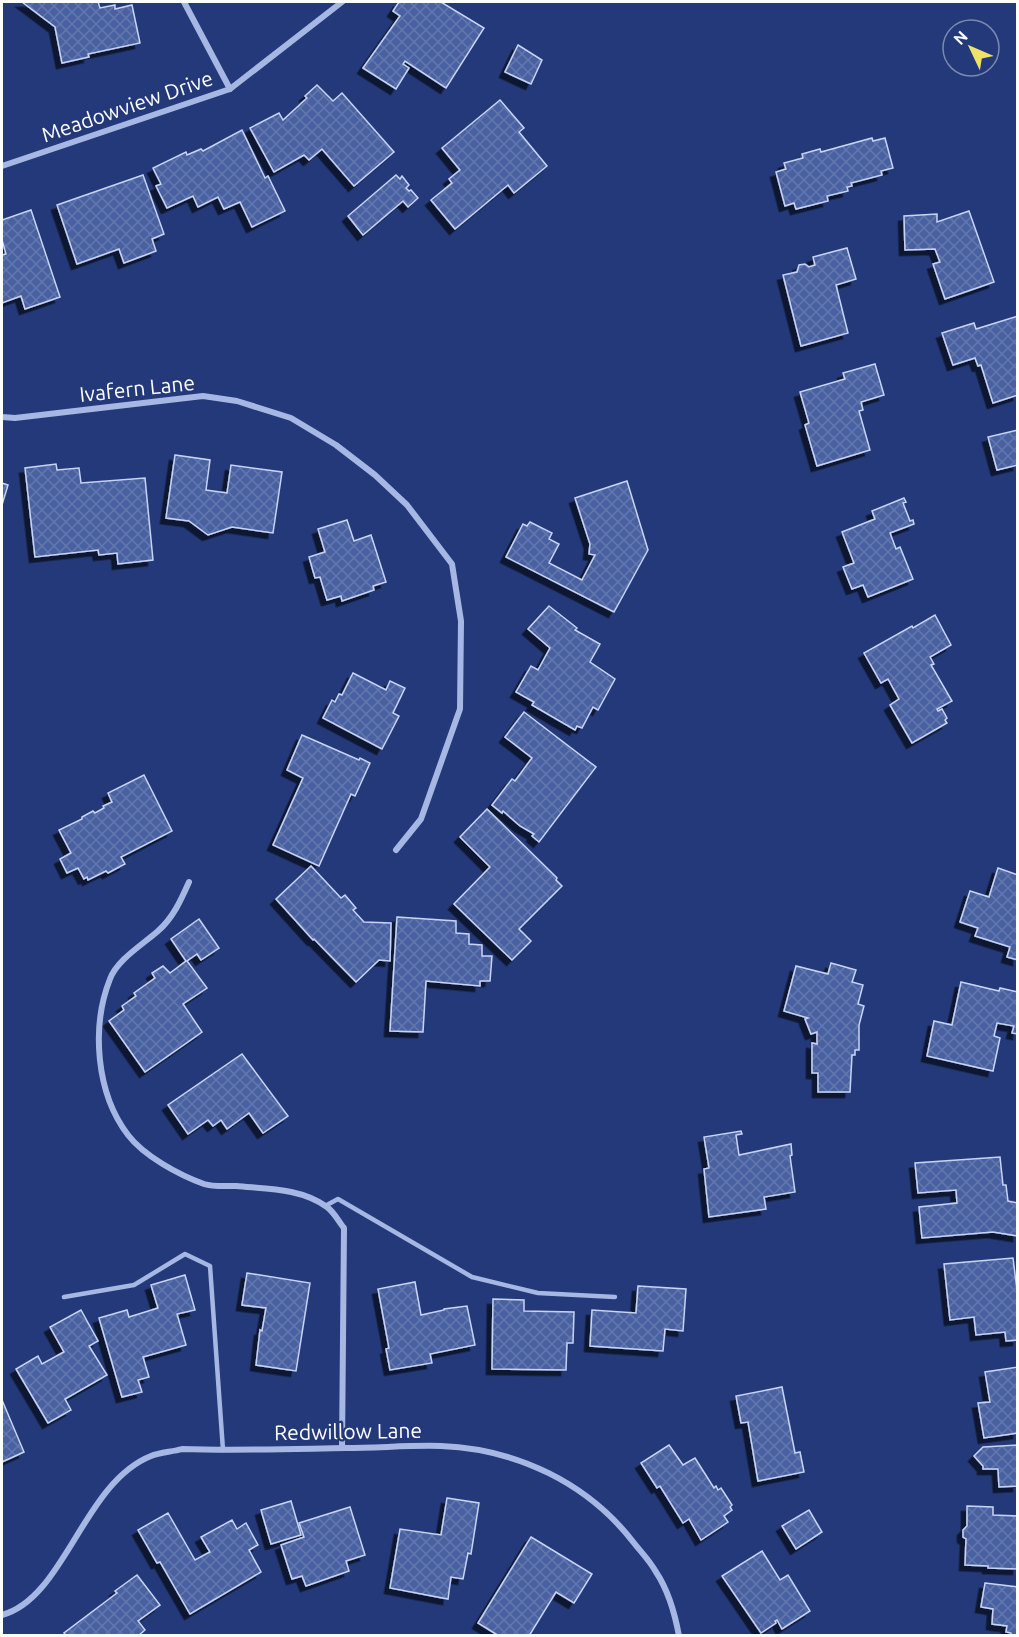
<svg xmlns="http://www.w3.org/2000/svg" width="1019" height="1637" viewBox="0 0 1019 1637" font-family="Ubuntu,sans-serif">
<defs>
<pattern id="building-cross-hatch" width="8" height="8" patternUnits="userSpaceOnUse" patternTransform="scale(1.5)"><rect width="8" height="8" fill="#4860a1"/><path d="M0 0l8 8M0 8l8-8" fill="none" stroke="#6378af"/></pattern>
<filter id="shadow"><feDropShadow dx="-5.5" dy="5.5" stdDeviation="0" flood-color="#0009"/></filter>
</defs>
<rect width="100%" height="100%" fill="#24397a"/>
<!-- building -->
<g fill="url(#building-cross-hatch)" stroke="#c9d4f4" stroke-width="1.5" filter="url(#shadow)">
<polygon points="22,2 98,2 100,8 115,5 115,9 132,5 140,43 88,54 89,57 62,63 55,27"/>
<polygon points="399,2 441,2 484,28 446,88 405,61 403,64 409,68 396,89 363,68 400,16 393,11"/>
<polygon points="518,45 542,60 531,84 505,72"/>
<polygon points="317,85 333,101 342,93 394,152 354,186 322,149 309,160 304,155 274,172 250,128 279,113 283,120 307,98 305,96"/>
<polygon points="500,100 524,128 519,132 547,166 514,193 508,185 455,229 431,200 452,183 449,179 460,170 442,148"/>
<polygon points="242,130 265,178 268,176 285,211 252,227 240,202 224,209 218,197 198,207 193,196 167,208 156,186 161,184 153,168 186,152 187,155 201,149 203,151"/>
<polygon points="872,138 873,141 885,138 893,168 881,171 882,175 851,183 852,186 847,187 848,191 827,196 828,201 796,209 794,203 785,206 776,172 786,169 784,163 803,158 802,154 820,149 821,152"/>
<polygon points="143,175 164,234 152,239 156,251 124,263 119,249 77,264 57,205"/>
<polygon points="396,175 400,179 402,176 409,185 406,188 409,191 411,190 418,198 408,207 403,201 363,235 348,216"/>
<polygon points="31,210 60,297 25,309 21,296 2,303 2,255 6,254 2,240 2,220"/>
<polygon points="969,211 994,282 945,299 933,264 940,262 935,249 905,250 904,216 937,214 937,222"/>
<polygon points="847,248 856,279 836,285 848,333 801,346 783,275 797,272 799,265 805,264 809,267 815,265 813,257"/>
<polygon points="1018,316 1018,395 993,403 981,365 978,366 975,358 953,365 942,333 974,323 976,329"/>
<polygon points="875,364 884,395 861,402 863,410 859,411 870,450 817,466 805,425 809,423 800,392 845,379 843,373"/>
<polygon points="1018,430 1018,465 997,470 988,437"/>
<polygon points="175,455 210,460 206,490 227,493 231,465 282,472 273,533 232,527 208,535 189,521 166,518"/>
<polygon points="56,464 57,470 79,468 81,483 145,478 153,560 118,564 117,553 99,555 98,550 35,557 25,468"/>
<polygon points="627,481 648,550 614,612 506,557 523,524 527,526 530,522 552,533 549,539 559,544 549,563 582,580 595,555 589,554 590,544 575,498"/>
<polygon points="2,483 8,485 2,505"/>
<polygon points="904,498 906,502 903,503 910,521 913,520 914,524 890,533 896,549 900,547 913,579 868,597 863,585 852,589 843,567 854,563 842,532 875,519 872,511"/>
<polygon points="347,520 354,541 371,535 386,582 373,586 374,590 342,601 341,596 327,600 320,577 315,578 309,557 325,552 318,529"/>
<polygon points="549,606 577,628 575,630 600,644 590,662 615,679 598,710 593,707 582,728 577,726 575,730 532,705 534,702 516,692 531,666 538,670 550,648 528,629"/>
<polygon points="935,615 951,645 930,657 934,664 931,665 952,701 937,709 938,711 942,709 947,718 945,720 947,723 912,743 890,705 899,699 888,679 881,683 864,653 912,626 913,628"/>
<polygon points="353,673 386,690 390,681 405,688 393,713 399,716 382,749 323,718 332,700 335,702 339,694 342,695"/>
<polygon points="524,712 596,767 539,842 532,836 534,834 520,826 503,811 502,813 492,805 512,779 515,781 532,758 505,737"/>
<polygon points="302,735 359,760 360,758 370,763 355,796 351,794 319,866 273,845 303,778 287,770"/>
<polygon points="144,775 172,831 121,857 125,864 108,873 106,871 88,880 87,877 84,879 78,868 67,873 60,859 71,853 59,830 82,819 82,817 93,811 95,813 104,808 103,806 112,802 108,793"/>
<polygon points="487,809 557,878 556,880 562,886 519,929 531,941 512,960 454,904 490,867 460,837"/>
<polygon points="311,866 341,898 345,895 356,908 353,910 364,922 391,923 390,961 379,960 356,982 314,939 313,940 276,899"/>
<polygon points="998,868 1018,875 1018,960 1007,957 1010,947 975,936 978,928 960,922 970,891 989,897"/>
<polygon points="397,917 456,921 456,933 469,934 469,944 482,945 482,956 492,956 490,981 480,981 480,986 426,981 423,1032 390,1031"/>
<polygon points="199,919 219,948 201,960 197,954 187,961 207,988 183,1004 202,1032 145,1072 109,1021 124,1010 122,1006 136,996 134,993 155,978 152,973 163,966 170,973 186,961 171,939"/>
<polygon points="831,963 856,970 852,982 863,985 858,1004 864,1006 859,1025 859,1050 855,1050 855,1055 852,1055 850,1092 818,1092 818,1073 812,1073 812,1043 817,1044 817,1032 811,1034 805,1019 808,1018 784,1011 796,966 828,974"/>
<polygon points="961,982 999,991 1000,988 1018,992 1018,1034 1012,1033 1014,1026 997,1023 994,1036 1000,1038 993,1071 927,1056 934,1021 952,1025"/>
<polygon points="242,1054 288,1116 263,1133 249,1113 227,1129 221,1120 213,1126 208,1120 188,1134 168,1105"/>
<polygon points="741,1131 742,1134 736,1135 739,1155 791,1144 792,1155 790,1156 795,1192 764,1197 766,1209 709,1217 704,1169 709,1168 704,1137"/>
<polygon points="1000,1157 1003,1185 1006,1185 1008,1201 1018,1203 1018,1236 993,1232 922,1238 919,1207 957,1203 956,1190 918,1193 915,1163"/>
<polygon points="1013,1258 1018,1298 1018,1340 1006,1341 1005,1332 976,1335 974,1317 950,1320 944,1264"/>
<polygon points="247,1273 310,1283 296,1371 256,1365 260,1330 262,1331 266,1308 242,1305"/>
<polygon points="185,1275 195,1310 177,1314 186,1345 143,1357 149,1377 138,1380 142,1392 122,1397 99,1318 127,1310 129,1317 158,1308 151,1285"/>
<polygon points="415,1282 421,1315 444,1310 444,1309 467,1306 475,1345 430,1354 432,1363 390,1370 386,1349 389,1348 378,1289"/>
<polygon points="638,1286 686,1289 683,1331 665,1329 663,1351 590,1346 592,1310 636,1313"/>
<polygon points="493,1299 524,1300 524,1311 574,1312 573,1343 567,1343 566,1370 492,1369"/>
<polygon points="81,1310 98,1341 89,1346 107,1375 65,1399 71,1410 48,1423 16,1369 38,1356 42,1364 64,1352 50,1327"/>
<polygon points="1018,1367 1018,1433 984,1438 978,1403 990,1402 985,1372"/>
<polygon points="782,1387 795,1453 800,1452 804,1472 758,1481 748,1422 741,1423 736,1396"/>
<polygon points="2,1400 24,1452 2,1462"/>
<polygon points="669,1445 683,1465 695,1458 714,1488 716,1486 718,1490 721,1488 732,1505 730,1507 732,1510 724,1516 728,1522 701,1540 689,1519 683,1523 660,1486 657,1488 641,1463"/>
<polygon points="1018,1445 1018,1486 999,1487 998,1469 983,1469 983,1466 974,1456 983,1447"/>
<polygon points="447,1498 479,1503 471,1554 468,1553 463,1579 451,1577 448,1599 390,1588 400,1529 441,1535"/>
<polygon points="291,1501 301,1535 271,1544 261,1510"/>
<polygon points="967,1506 993,1507 993,1515 1018,1516 1018,1569 988,1568 988,1566 965,1565 966,1539 963,1537 963,1530 967,1526"/>
<polygon points="350,1507 365,1555 346,1561 349,1571 306,1586 302,1576 292,1579 281,1545 304,1537 299,1523"/>
<polygon points="809,1510 822,1532 796,1549 782,1526"/>
<polygon points="168,1513 195,1560 210,1552 201,1537 232,1520 237,1529 246,1523 258,1545 249,1550 261,1572 190,1614 160,1562 157,1563 138,1530"/>
<polygon points="531,1537 592,1574 574,1603 556,1592 529,1636 499,1636 478,1623"/>
<polygon points="762,1551 780,1580 788,1575 810,1611 782,1629 777,1620 775,1621 776,1623 761,1633 722,1576"/>
<polygon points="137,1575 160,1605 138,1621 145,1630 138,1636 66,1636 64,1633 117,1593 115,1591"/>
<polygon points="985,1583 1018,1587 1018,1636 1011,1636 1011,1633 1006,1632 1007,1626 992,1624 993,1609 981,1607"/>
</g>
<g fill="none" stroke-linecap="round" stroke-linejoin="round">
<!-- lane -->
<g stroke="#a6b7e4" stroke-width="4.5">
<polyline points="325,1206 338,1199 472,1277 538,1293 615,1297"/>
<polyline points="64,1297 134,1285 185,1254 210,1266 223,1450"/>
</g>
<!-- street -->
<g stroke="#a6b7e4" stroke-width="6">
<polyline points="184,2 230,89"/>
<polyline points="2,166 230,89 342,2"/>
<polyline points="2,417 15,418 203,396 237,401 291,418 336,445 375,475 407,505 452,564 461,621 460,709 421,819 396,850"/>
<path d="M189,882c-8,18 -16,36 -31,49 -16,14 -41,29 -48,48 -19,48 -14,114 18,156 16,21 51,40 76,49 9,3 22,2 32,2 31,3 65,2 91,21 7,5 12,15 17,21l-2,220"/>
<path d="M2,1615c63,-17 81,-132 149,-159 9,-4 21,-4 31,-7 55,2 109,0 164,-1 32,0 64,-3 95,-2 76,3 147,37 193,97 7,9 16,18 22,29 12,18 19,42 23,64"/>
</g>
</g>
<g text-anchor="middle" dominant-baseline="central" stroke-width="4.5" stroke-linejoin="round" paint-order="stroke">
<!-- street labels -->
<g font-size="21" fill="#fff" stroke="#24397a">
<text transform="translate(127 106) rotate(-19)">Meadowview Drive</text>
<text transform="translate(137 388) rotate(-6)">Ivafern Lane</text>
<text transform="translate(348 1431) rotate(-1)">Redwillow Lane</text>
</g>
</g>
<!-- border -->
<rect width="1019" height="1637" fill="none" stroke="#ffffff" stroke-width="6"/>
<!-- north arrow -->
<g transform="translate(971 48) rotate(314)"><circle r="28" fill="#24397a" stroke="#7c88af" stroke-width="1.5"/>
<path d="M0-4.5L10 22L0 15L-10 22Z" fill="#efe16a"/>
<text y="-9" font-size="16" font-weight="bold" text-anchor="middle" fill="#ffffff">N</text>
</g>
</svg>
